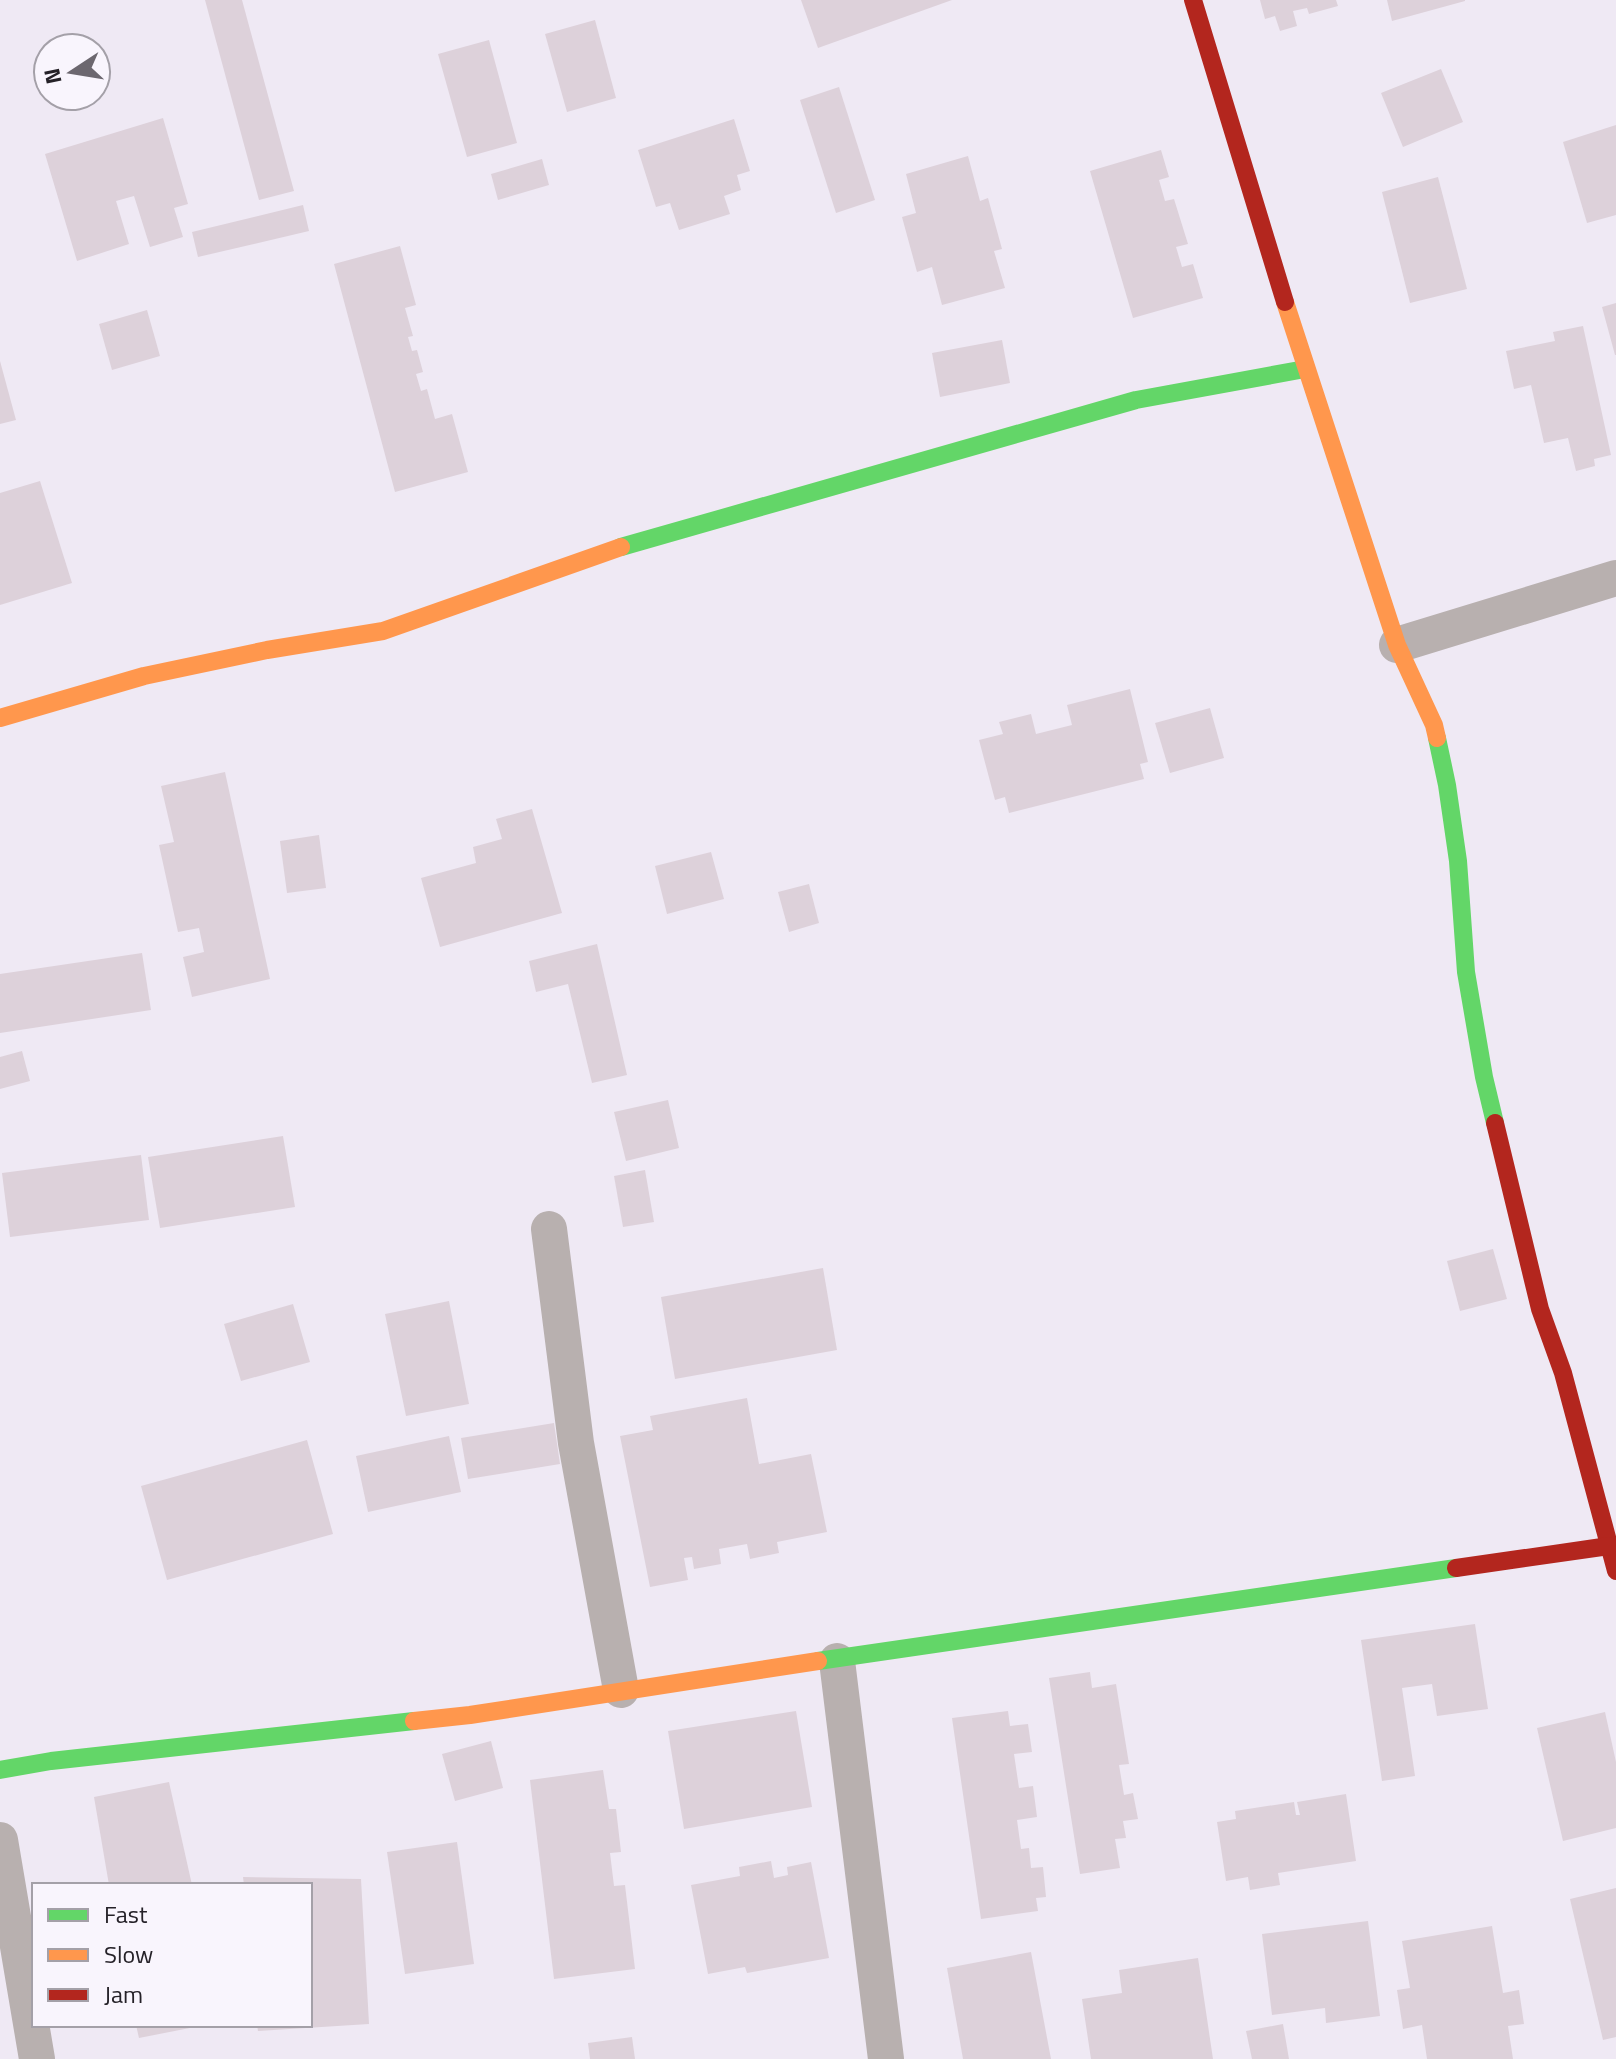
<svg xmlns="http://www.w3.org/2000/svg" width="1616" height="2059" viewBox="0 0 1616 2059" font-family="'Titillium Web',sans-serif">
<rect width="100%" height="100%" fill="#efe9f4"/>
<!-- building -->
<g fill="#ddd1da">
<polygon points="205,0 242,0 294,191 259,200"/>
<polygon points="801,0 952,0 818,48"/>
<polygon points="1260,0 1336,0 1338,6 1309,14 1307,8 1293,11 1297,26 1280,31 1275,16 1265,19"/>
<polygon points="1387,0 1465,0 1465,1 1392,21"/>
<polygon points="595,20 616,98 567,112 545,34"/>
<polygon points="489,40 517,143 467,157 438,54"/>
<polygon points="1441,69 1463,122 1403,147 1381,93"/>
<polygon points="839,87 875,200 836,213 800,100"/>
<polygon points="163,118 188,204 174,208 183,237 150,247 134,196 116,201 129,244 77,261 45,154"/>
<polygon points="734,119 750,171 737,175 741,190 724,196 730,214 679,230 670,203 656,207 638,150"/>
<polygon points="1616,125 1616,215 1587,223 1563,142"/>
<polygon points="1161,150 1169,177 1159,180 1165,201 1174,199 1188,244 1176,247 1182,267 1193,264 1203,298 1133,318 1090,171"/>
<polygon points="968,156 980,201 988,198 1002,249 994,251 1005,288 942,305 932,267 917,272 902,217 916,213 906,174"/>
<polygon points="542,159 549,185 498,200 491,174"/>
<polygon points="1438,177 1467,289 1410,303 1382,192"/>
<polygon points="303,205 309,231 198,257 192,232"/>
<polygon points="400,246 416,305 405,308 413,336 408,337 412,351 417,350 423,372 416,374 421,391 427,389 435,419 452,414 468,472 395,492 334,264"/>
<polygon points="1616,303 1616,355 1615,355 1602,307"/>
<polygon points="147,310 160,356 112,370 99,324"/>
<polygon points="1583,326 1611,455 1594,459 1595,466 1576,471 1568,438 1544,443 1531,385 1514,389 1506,351 1555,341 1553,332"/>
<polygon points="1002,340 1010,383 940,397 932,353"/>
<polygon points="0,361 16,420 0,424"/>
<polygon points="40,481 72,583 0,605 0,493"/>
<polygon points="1130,689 1148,762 1140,764 1144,779 1009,813 1005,797 995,800 979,740 1003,734 999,722 1031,714 1036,734 1072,725 1067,705"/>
<polygon points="1210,708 1224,758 1170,773 1155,723"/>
<polygon points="225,772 270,979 192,997 183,957 204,952 199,928 178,932 159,845 174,842 161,786"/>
<polygon points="532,809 562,913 440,947 421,878 476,863 473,847 502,839 496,819"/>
<polygon points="319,835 326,888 287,893 280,841"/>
<polygon points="711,852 724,899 667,914 655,866"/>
<polygon points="809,884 819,923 789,932 778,892"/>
<polygon points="597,944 627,1075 592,1083 568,984 536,992 529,961"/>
<polygon points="142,953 151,1010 0,1033 0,974"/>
<polygon points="22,1051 30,1081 0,1089 0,1057"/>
<polygon points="668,1100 679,1148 626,1161 614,1112"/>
<polygon points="283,1136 295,1207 160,1228 148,1157"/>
<polygon points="141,1155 149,1220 10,1237 2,1173"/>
<polygon points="645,1170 654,1222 623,1227 614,1176"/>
<polygon points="1493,1249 1507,1299 1460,1311 1447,1261"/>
<polygon points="823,1268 837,1350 675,1379 661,1297"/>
<polygon points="449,1301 469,1404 406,1416 385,1314"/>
<polygon points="293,1304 310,1362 241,1381 224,1324"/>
<polygon points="747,1398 759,1464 811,1454 827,1532 777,1542 779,1553 750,1559 747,1544 719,1549 721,1564 694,1569 692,1557 684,1558 688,1580 650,1587 620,1436 653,1430 650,1416"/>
<polygon points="554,1423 560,1464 468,1479 461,1438"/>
<polygon points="449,1436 461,1492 368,1512 356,1456"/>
<polygon points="307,1440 333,1534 167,1580 141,1486"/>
<polygon points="1475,1624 1488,1709 1437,1716 1432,1684 1402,1688 1415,1776 1382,1781 1361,1640"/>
<polygon points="1090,1672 1092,1688 1116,1684 1129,1764 1119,1765 1124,1795 1133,1793 1138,1819 1123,1821 1126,1838 1115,1839 1120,1868 1080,1874 1049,1678"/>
<polygon points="796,1711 812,1807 684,1829 668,1731"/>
<polygon points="1008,1711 1010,1726 1028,1724 1032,1752 1014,1754 1019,1788 1033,1786 1037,1817 1017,1820 1021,1849 1029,1848 1031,1868 1043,1867 1046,1897 1036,1898 1038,1911 981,1919 952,1718"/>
<polygon points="1605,1712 1616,1762 1616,1828 1563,1841 1537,1728"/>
<polygon points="491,1741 503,1788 455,1801 442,1754"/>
<polygon points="603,1770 609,1809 616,1809 621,1852 610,1853 614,1886 625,1885 635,1969 554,1979 530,1780"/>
<polygon points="169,1782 192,1885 109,1885 94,1797"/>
<polygon points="1346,1794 1356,1861 1278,1873 1280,1885 1250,1890 1248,1877 1226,1881 1217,1822 1236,1819 1235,1811 1294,1802 1296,1815 1300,1815 1297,1802"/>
<polygon points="457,1842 474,1964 405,1974 387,1852"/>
<polygon points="771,1861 774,1878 788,1875 787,1867 811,1862 829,1958 747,1973 745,1967 708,1974 691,1885 740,1876 739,1867"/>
<polygon points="243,1877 361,1879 369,2024 258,2031 257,2025 310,2025 310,1885 244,1885"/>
<polygon points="1616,1888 1616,2037 1603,2040 1570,1899"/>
<polygon points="1368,1921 1380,2016 1326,2023 1325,2008 1272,2015 1262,1934"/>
<polygon points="1492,1926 1503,1993 1519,1990 1524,2024 1508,2026 1513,2059 1427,2059 1422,2025 1403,2029 1397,1990 1410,1988 1402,1941"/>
<polygon points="1031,1952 1051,2059 963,2059 947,1968"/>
<polygon points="1198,1958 1213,2059 1091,2059 1082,1999 1122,1993 1119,1970"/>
<polygon points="1283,2024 1289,2059 1252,2059 1246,2031"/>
<polygon points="136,2025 200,2025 200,2026 139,2038"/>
<polygon points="632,2037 635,2059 590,2059 588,2043"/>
</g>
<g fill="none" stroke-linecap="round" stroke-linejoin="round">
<!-- street -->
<g stroke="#b8b0af" stroke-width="36">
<polyline points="1397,645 1616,578"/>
<polyline points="549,1229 576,1443 621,1690"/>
<polyline points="837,1661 886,2059"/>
<polyline points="0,1840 37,2059"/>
</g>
<!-- fast -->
<g stroke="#63d668" stroke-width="18">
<polyline points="621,547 1136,400 1305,369"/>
<polyline points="1437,738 1447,785 1458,861 1466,972 1484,1077 1495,1123"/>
<polyline points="818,1661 1456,1568"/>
<polyline points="0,1770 51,1761 414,1721"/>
</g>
<!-- slow -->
<g stroke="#ff974d" stroke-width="18">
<polyline points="1285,302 1397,645 1434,725 1437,738"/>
<polyline points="0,718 144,676 267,650 383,631 621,547"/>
<polyline points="414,1721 470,1715 818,1661"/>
</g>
<!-- jam -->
<g stroke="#b3261e" stroke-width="18">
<polyline points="1193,0 1285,302"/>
<polyline points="1495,1123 1540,1309 1563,1373 1616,1571"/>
<polyline points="1456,1568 1609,1546"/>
</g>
</g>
<!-- legend -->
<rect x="32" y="1883" width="280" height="144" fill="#f9f5fd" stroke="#a4a0a8" stroke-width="2"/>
<rect x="48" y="1909" width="40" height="12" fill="#63d668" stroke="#a4a0a8" stroke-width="2"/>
<text x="104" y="1923" font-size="24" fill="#252128">Fast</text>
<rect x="48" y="1949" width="40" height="12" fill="#ff974d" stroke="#a4a0a8" stroke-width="2"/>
<text x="104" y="1963" font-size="24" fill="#252128">Slow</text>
<rect x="48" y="1989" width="40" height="12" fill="#b3261e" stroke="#a4a0a8" stroke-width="2"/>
<text x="104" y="2003" font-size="24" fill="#252128">Jam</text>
<!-- north arrow -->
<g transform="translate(72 72) rotate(258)"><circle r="38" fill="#f9f5fd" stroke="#a4a0a8" stroke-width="2"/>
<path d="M0-6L14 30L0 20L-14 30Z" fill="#6c676f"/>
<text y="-12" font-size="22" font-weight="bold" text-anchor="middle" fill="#252128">N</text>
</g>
</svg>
